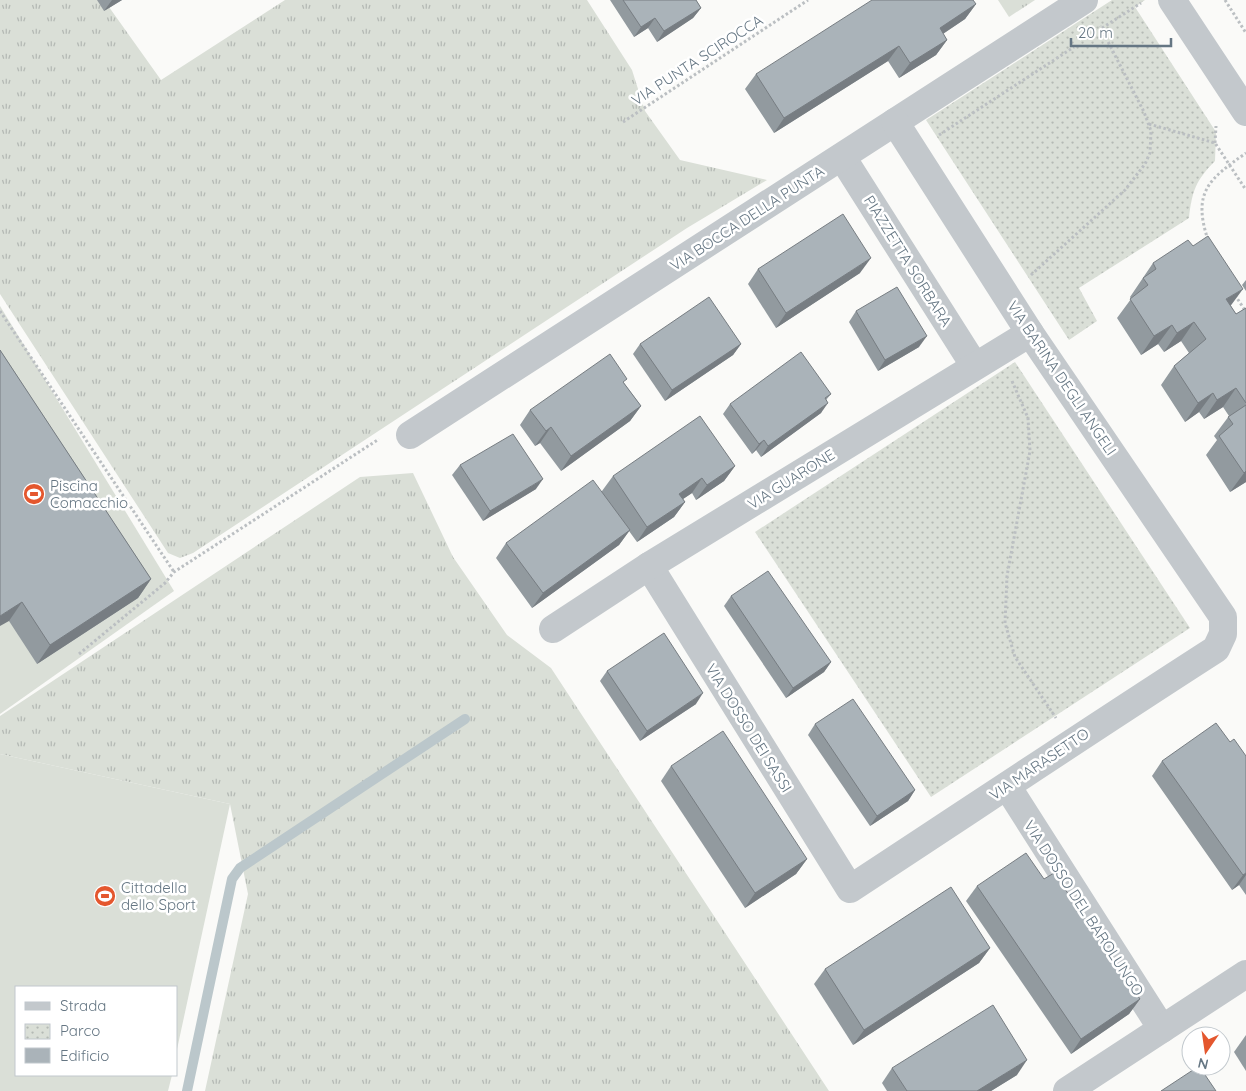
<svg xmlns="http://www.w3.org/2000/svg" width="1246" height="1091" viewBox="0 0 1246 1091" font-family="Quicksand,sans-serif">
<defs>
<pattern id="grass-tufts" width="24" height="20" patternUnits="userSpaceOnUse" patternTransform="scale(1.25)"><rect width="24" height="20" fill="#dadfd7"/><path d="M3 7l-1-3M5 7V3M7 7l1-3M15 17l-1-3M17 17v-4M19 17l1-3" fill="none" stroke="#b4b9b4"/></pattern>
<pattern id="park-dots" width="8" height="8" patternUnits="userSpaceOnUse" patternTransform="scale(1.25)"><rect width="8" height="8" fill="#dadfd7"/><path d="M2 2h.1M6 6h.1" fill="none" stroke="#b4b9b4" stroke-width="1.8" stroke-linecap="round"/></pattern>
</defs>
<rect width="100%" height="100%" fill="#fafaf8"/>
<!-- grass -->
<g fill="url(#grass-tufts)">
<polygon points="0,0 104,0 161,80 285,0 587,0 632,70 645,111 680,160 767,180 687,228 193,553 180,558 168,553 0,294"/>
<polygon points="998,0 1035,0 1009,17"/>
<polygon points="413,473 453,557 507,635 551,668 829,1091 205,1091 248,894 230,804 0,754 0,716 360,477"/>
</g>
<!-- park -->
<g fill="url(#park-dots)">
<path d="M1112,0h33l-10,7 81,125 -1,29c-19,19 -23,30 -26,57l-110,70 18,33 -28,19 -143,-220z"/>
<polygon points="1015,362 1190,628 931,797 755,532"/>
</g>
<!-- garden -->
<g fill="#dadfd7">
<polygon points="0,306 174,591 0,714"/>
<polygon points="0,754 230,804 176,1054 176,987 16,987 16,1075 172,1075 168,1091 0,1091"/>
</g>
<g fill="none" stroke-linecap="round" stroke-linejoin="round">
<!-- stream -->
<polyline stroke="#bbc7cb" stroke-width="10" points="187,1091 232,879 240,868 465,719"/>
<!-- path -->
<g stroke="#bbbfc2" stroke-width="3" stroke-dasharray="2.5 2.5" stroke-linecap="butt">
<polyline points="1225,0 1246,33"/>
<polyline points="1102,28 1141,3"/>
<polyline points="623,122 808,0"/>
<polyline points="1149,124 1215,143 1246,190"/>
<polyline points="939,135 1074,47"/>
<polyline points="1215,143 1216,126"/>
<path d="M1208,240c-16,-48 1,-61 38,-87"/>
<polyline points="1031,275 1125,190 1145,164 1150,153 1151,131 1144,112 1100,26"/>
<polyline points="1235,295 1246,312"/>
<polyline points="0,311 174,572"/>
<polyline points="1012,381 1028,418 1030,451 1007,576 1005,623 1015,657 1056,718"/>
<polyline points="79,654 165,583 174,572 379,439"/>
</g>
<!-- street -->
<g stroke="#c3c8cc" stroke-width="28">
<polyline points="1172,0 1246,112"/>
<polyline points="842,157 974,365"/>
<polyline points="410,435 1084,0"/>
<path d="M649,566l201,323c122,-80 243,-161 366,-240l7,-15v-17l-193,-284 -135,-211"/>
<polyline points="553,629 649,566 1030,333"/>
<polyline points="1007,786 1162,1029"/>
<polyline points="1067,1091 1246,974"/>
</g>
</g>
<!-- wall -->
<g fill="#929a9f">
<polygon points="97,0 122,0 104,11"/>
<polygon points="610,0 696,0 701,8 693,18 657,42 648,28 634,37"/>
<polygon points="976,4 965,19 943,34 947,40 936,55 899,78 888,61 774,133 745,89 756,74"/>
<polygon points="1153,263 1231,306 1236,314 1246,308 1246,482 1230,492 1206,455 1217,440 1214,436 1229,416 1223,407 1204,419 1199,412 1185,422 1161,385 1174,366 1189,353 1181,341 1164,352 1158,344 1141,355 1117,318 1131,299 1130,297"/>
<polygon points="758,269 860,273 776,328 748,284"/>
<polygon points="1246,280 1246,291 1242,285"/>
<polygon points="856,311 919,347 878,371 849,322"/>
<polygon points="640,344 741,344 733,355 665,401 633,354"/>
<polygon points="0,350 151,579 138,598 37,664 9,621"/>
<polygon points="624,383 641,406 630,421 561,471 540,443 535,446 520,425 530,410"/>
<polygon points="831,394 826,400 821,413 761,457 756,450 752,454 723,414 730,404"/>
<polygon points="460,465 536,489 483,521 452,475"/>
<polygon points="735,466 724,481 696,500 692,493 683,499 685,502 674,517 637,542 629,531 619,545 532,608 496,558 506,543 602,491 613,476"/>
<polygon points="731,596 831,662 824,672 786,698 724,606"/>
<polygon points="607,671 696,704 640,741 600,681"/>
<polygon points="815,724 915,790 908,801 870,826 808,735"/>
<polygon points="1230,742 1246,756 1246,895 1239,885 1232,890 1152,776 1162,761"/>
<polygon points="671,766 807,859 796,874 745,908 661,781"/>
<polygon points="1044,879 1140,999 1129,1014 1071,1054 966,901 977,886"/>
<polygon points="990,948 979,963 853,1045 814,984 825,969"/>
<polygon points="1246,1035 1246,1071 1234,1052"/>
<polygon points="892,1068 1017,1075 991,1091 887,1091 882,1083"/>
</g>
<!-- shaded-wall -->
<g fill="#777d82">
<polygon points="112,0 122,0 104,11"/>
<polygon points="976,4 965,19 929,43 940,28"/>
<polygon points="701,8 693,18 657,42 664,31"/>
<polygon points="655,18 648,28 634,37 641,27"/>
<polygon points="947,40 936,55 899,78 910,63"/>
<polygon points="899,46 888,61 774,133 784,118"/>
<polygon points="871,258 860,273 776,328 786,313"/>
<polygon points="1243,289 1229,308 1226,299"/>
<polygon points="1194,322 1181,341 1164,352 1177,333"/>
<polygon points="1172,325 1158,344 1141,355 1154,336"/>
<polygon points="927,336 919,347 878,371 885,360"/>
<polygon points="741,344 733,355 665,401 672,390"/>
<polygon points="1236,388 1223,407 1204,419 1217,400"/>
<polygon points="1213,393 1199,412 1185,422 1198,403"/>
<polygon points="828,403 821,413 761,457 768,446"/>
<polygon points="641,406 630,421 561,471 571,456"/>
<polygon points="551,427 540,443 535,446 546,431"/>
<polygon points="764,440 756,450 752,454 759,444"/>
<polygon points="735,466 724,481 696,500 707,485"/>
<polygon points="1246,471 1246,482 1230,492 1244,473"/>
<polygon points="702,478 692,493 668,509 679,494"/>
<polygon points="543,479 536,489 483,521 490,511"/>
<polygon points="685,502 674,517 637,542 647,527"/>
<polygon points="630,530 619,545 532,608 543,593"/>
<polygon points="151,579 138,598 37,664 50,645"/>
<polygon points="22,602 9,621 0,626 0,616"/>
<polygon points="831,662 824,672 786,698 793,688"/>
<polygon points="703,693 696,704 640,741 647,731"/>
<polygon points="915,790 908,801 870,826 877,816"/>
<polygon points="807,859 796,874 745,908 755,893"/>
<polygon points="1246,873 1246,875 1239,885 1232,890 1243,875"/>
<polygon points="990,948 979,963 853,1045 864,1030"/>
<polygon points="1140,999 1129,1014 1071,1054 1081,1039"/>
<polygon points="1027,1060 1017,1075 991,1091 977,1091"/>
</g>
<!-- building -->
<g fill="#aab3b9" stroke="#777d82">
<polygon points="623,0 696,0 701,8 664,31 655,18 641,27"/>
<polygon points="872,0 973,0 976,4 940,28 947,40 910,63 899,46 784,118 756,74"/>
<polygon points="843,214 871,258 786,313 758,269"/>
<polygon points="1208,236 1243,289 1226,299 1236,314 1246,308 1246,403 1236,388 1217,400 1213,393 1198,403 1174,366 1206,339 1194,322 1177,333 1172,325 1154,336 1130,299 1148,285 1143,278 1156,269 1153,263 1188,240 1193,246"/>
<polygon points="897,287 927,336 885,360 856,311"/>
<polygon points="709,297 741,344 672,390 640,344"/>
<polygon points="0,350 151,579 50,645 22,602 0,616"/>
<polygon points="801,352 831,394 825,398 828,403 768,446 764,440 759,444 730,404"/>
<polygon points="610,354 627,379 623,382 641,406 571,456 551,427 546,431 530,410"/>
<polygon points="1246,405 1246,471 1244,473 1219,436 1233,424 1228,417"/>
<polygon points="700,416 735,466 707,485 702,478 679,494 685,502 647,527 613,476"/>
<polygon points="513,434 543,479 490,511 460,465"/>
<polygon points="593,480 630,530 543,593 506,543"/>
<polygon points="768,571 831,662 793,688 731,596"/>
<polygon points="664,633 703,693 647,731 607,671"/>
<polygon points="853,699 915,790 877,816 815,724"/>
<polygon points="1216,723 1230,742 1234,739 1246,756 1246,873 1243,875 1162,761"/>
<polygon points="723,731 807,859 755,893 671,766"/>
<polygon points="1026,853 1044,879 1054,873 1140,999 1081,1039 977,886"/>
<polygon points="951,887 990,948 864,1030 825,969"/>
<polygon points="993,1005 1027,1060 977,1091 907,1091 892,1068"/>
<polygon points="1199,1066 1216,1091 1161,1091"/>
</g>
<!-- icons -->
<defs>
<g id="stadium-disc" transform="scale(1.125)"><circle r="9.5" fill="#e4572e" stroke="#fff"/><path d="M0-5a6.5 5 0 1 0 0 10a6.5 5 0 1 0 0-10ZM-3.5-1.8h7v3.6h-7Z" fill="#fff"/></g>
</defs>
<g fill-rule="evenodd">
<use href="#stadium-disc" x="34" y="494"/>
<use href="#stadium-disc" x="105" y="896"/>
</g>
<g text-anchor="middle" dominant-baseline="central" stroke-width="5" stroke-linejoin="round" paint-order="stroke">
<!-- street labels -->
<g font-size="15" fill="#657683" stroke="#fff">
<text transform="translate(697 60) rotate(-33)">VIA PUNTA SCIROCCA</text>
<text transform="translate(747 218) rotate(-33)">VIA BOCCA DELLA PUNTA</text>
<text transform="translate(908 261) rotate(58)">PIAZZETTA SORBARA</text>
<text transform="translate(1062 378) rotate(56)">VIA BARINA DEGLI ANGELI</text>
<text transform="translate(791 479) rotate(-32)">VIA GUARONE</text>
<text transform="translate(749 728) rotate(58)">VIA DOSSO DEI SASSI</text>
<text transform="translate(1039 764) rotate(-34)">VIA MARASETTO</text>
<text transform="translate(1084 908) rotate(57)">VIA DOSSO DEL BAROLUNGO</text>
</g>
<!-- poi labels -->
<g font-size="15" fill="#657683" stroke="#fff" text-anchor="start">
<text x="50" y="485">Piscina<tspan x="50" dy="17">Comacchio</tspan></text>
<text x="121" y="887">Cittadella<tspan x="121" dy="17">dello Sport</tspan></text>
</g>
</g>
<!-- legend -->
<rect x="15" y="986" width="162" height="90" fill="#ffffff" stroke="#c1c8cd"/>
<rect x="25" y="1002" width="25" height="8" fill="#c3c8cc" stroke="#c1c8cd"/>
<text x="60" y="1011" font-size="15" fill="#657683">Strada</text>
<rect x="25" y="1024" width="25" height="15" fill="url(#park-dots)" stroke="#c1c8cd"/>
<text x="60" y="1036" font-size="15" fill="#657683">Parco</text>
<rect x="25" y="1048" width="25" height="15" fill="#aab3b9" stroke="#c1c8cd"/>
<text x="60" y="1061" font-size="15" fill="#657683">Edificio</text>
<!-- north arrow -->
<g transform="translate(1206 1051) rotate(193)"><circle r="24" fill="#ffffff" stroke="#c1c8cd"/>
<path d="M0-4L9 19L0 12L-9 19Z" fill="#e4572e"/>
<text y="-8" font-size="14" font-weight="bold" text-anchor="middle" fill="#657683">N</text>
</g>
<!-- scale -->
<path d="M1071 38v8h100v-8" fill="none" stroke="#657683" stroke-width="2.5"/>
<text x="1078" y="38" font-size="15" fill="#657683" stroke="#ffffff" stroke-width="4" paint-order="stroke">20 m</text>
</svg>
